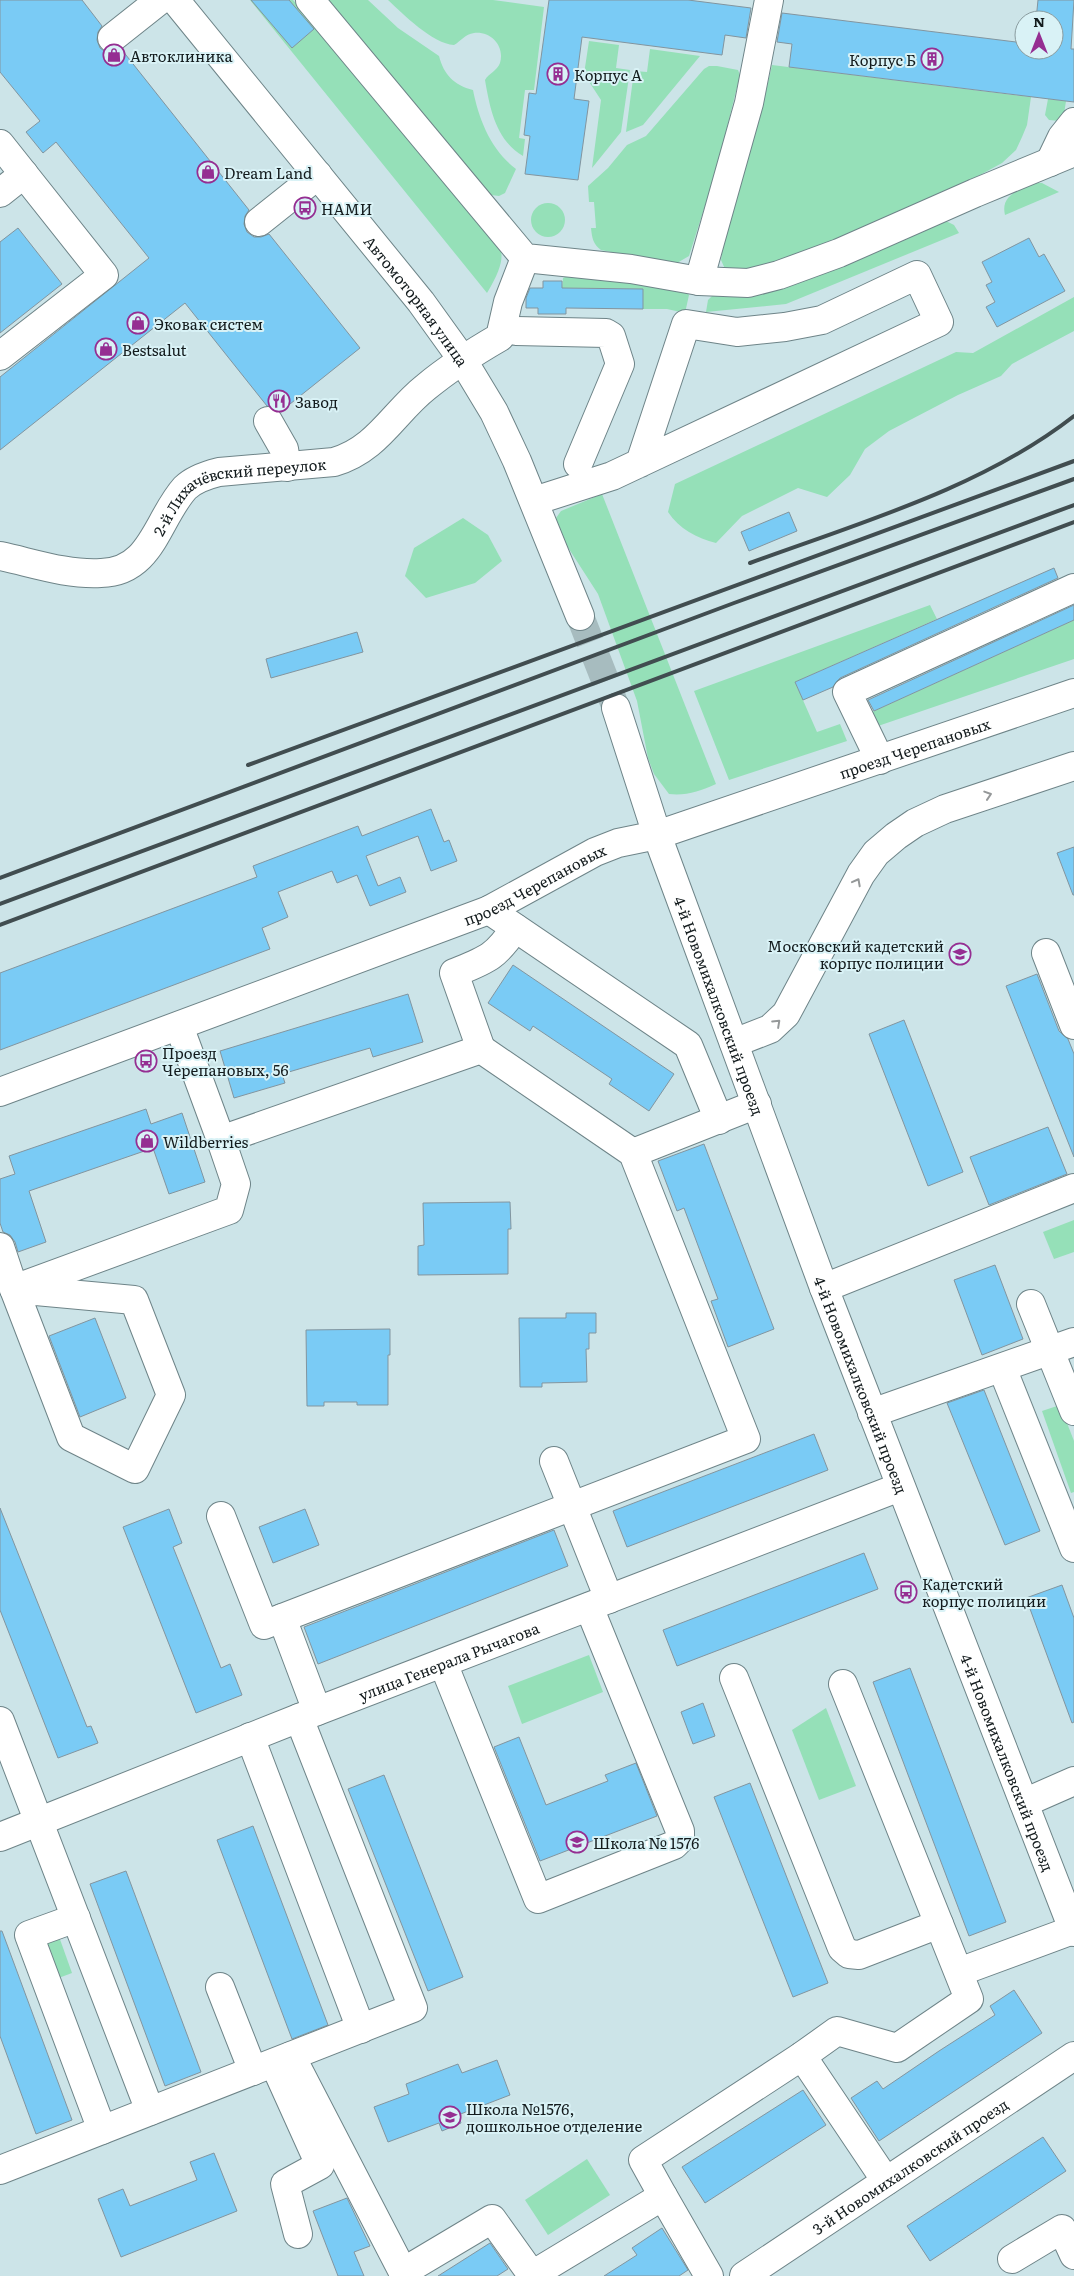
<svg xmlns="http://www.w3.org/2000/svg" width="1074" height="2276" viewBox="0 0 1074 2276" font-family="Literata,serif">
<rect width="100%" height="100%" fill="#cce4e8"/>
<!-- green -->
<g fill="#95e0b8">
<path d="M250,0h43l185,209c24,37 34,42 9,84z"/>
<path d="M323,0h45l30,28 41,28c5,19 15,29 34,34 6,30 18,60 43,79l-11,24 -6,3 -8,-1z"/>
<path d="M388,0h105l51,7 -10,83h-9l-6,48 6,1 -2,17c-27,-16 -33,-47 -38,-76 4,-7 12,-9 15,-17 5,-17 -9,-32 -26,-30 -9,1 -13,8 -20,12 -21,-1 -51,-31 -66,-45z"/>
<polygon points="589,41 619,45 616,68 630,70 621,132 592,168 601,100 584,74"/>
<polygon points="650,49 700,56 643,125 626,132 634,71 647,72"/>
<polygon points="772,65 1031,97 1027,125 1022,137 1016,150 1002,163 958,187 872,227 758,270 725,269 721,260 723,245 761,113"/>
<path d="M709,66h8l21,4 2,5 -23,93 -28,88 -12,7 -6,1 -70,-14c-8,-6 -9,-12 -10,-22h5l-2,-26h-5l-1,-16 20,-18 19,-23 19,-9 58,-67z"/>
<polygon points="1048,99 1066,101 1064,114 1060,121 1049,120 1045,115"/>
<path d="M1035,183h7l17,9 -54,23c-5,-20 15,-26 30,-32z"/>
<circle cx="548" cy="220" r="17"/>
<polygon points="946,221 954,225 959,233 786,304 706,312 708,300 715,293"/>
<polygon points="572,274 686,292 689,295 685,313 667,309 643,309 643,289 562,288 563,278"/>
<path d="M1074,297v34l-62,33 -11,12 -43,19 -69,36 -24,18 -15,26 -23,22 -29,-9 -56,28 -26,27c-19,-5 -37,-14 -48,-31l7,-28 281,-132 17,1z"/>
<path d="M602,494l114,290c-16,7 -30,12 -47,10l-15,-20 -6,-16 -11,-57 -39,-107 -38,-59 -4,-17 5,-7z"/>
<polygon points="463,518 488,535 502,561 475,583 426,598 405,576 414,548"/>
<polygon points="930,605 937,619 795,682 817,732 840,724 847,741 729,780 694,691"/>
<polygon points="1074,620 1074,659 878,726 872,712"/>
<polygon points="1074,1220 1074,1252 1054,1259 1043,1232"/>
<polygon points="1060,1405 1074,1441 1074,1492 1071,1493 1042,1411"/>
<polygon points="589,1655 603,1692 522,1724 508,1686"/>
<polygon points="826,1708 856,1786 819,1800 792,1730"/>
<polygon points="57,1931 72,1973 56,1979 40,1937"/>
<polygon points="587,2159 610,2195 548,2235 525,2200"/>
</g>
<!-- building -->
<g fill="#7acbf5" stroke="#82959f">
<polygon points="0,0 82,0 102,26 98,32 97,40 100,48 107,53 114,53 122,50 249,210 245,216 244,224 247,232 254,237 261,237 269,234 360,348 280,412 275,407 267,406 185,303 0,450 0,377 149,258 56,142 43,153 26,132 40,121 0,72"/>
<polygon points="251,0 289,0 314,29 292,48"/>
<polygon points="549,0 688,0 751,8 746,38 725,35 722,55 582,37 574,99 589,101 578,180 525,174 530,136 524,135 529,93 536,94"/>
<polygon points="1038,0 1074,0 1071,49 1074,49 1074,102 789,67 792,44 777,42 782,13 1024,43 1024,50 1054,50 1054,20 1036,20"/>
<polygon points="18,228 62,284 0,333 0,242"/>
<polygon points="1029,238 1039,257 1044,254 1065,291 997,327 986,307 995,302 986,285 992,282 982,262"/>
<polygon points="543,281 562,281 562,288 643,289 643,309 566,308 566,314 538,314 538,308 526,308 526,298 530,288 543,288"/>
<polygon points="789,512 797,531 749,551 741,532"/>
<polygon points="1054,568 1058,578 840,678 833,687 803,700 795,682"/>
<polygon points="1074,605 1074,620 874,711 868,700"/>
<polygon points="357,632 363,652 271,678 266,659"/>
<polygon points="431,809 444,842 449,840 457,861 431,871 418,836 366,856 378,886 400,877 406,892 370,906 357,875 337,883 332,871 278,892 288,917 262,928 270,949 0,1050 0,973 257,877 253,866 358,826 362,836"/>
<polygon points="1074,847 1074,895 1073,895 1057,853"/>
<polygon points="513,965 674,1074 649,1111 609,1084 612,1079 533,1026 530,1031 488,1003"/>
<polygon points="1037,974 1059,1031 1068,1039 1074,1054 1074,1157 1006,986"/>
<polygon points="408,994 423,1042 373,1057 370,1048 282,1074 285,1083 234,1098 220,1051"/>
<polygon points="904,1020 963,1172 928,1186 869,1034"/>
<polygon points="146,1109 151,1124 182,1113 205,1182 169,1194 153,1148 29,1191 46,1242 18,1252 15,1242 10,1235 3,1232 0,1223 0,1179 15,1174 9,1156"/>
<polygon points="1048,1127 1067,1174 989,1205 970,1157"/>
<polygon points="704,1144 774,1329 728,1347 711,1301 718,1299 684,1208 677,1211 658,1161"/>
<polygon points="510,1202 511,1229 508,1229 508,1274 418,1275 418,1246 424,1245 423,1203"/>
<polygon points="995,1265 1023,1339 982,1355 954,1280"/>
<polygon points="566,1313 596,1313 596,1333 589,1333 589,1349 586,1349 587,1382 542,1383 542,1387 520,1387 519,1318 566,1318"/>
<polygon points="95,1318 126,1398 80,1417 49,1336"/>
<polygon points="390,1329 390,1355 388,1355 388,1405 357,1405 357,1402 324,1402 324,1406 307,1406 306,1330"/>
<polygon points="984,1390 1040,1531 1005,1545 947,1403"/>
<polygon points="814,1434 828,1470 627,1547 613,1511"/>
<polygon points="0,1508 87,1727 91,1726 98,1743 58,1758 0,1610"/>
<polygon points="169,1509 182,1543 173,1547 197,1607 221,1668 230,1664 242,1695 196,1713 123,1527"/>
<polygon points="305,1509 319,1545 273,1563 259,1527"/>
<polygon points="554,1530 568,1566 318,1664 304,1627"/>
<polygon points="864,1553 878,1589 677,1666 663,1630"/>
<polygon points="1062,1585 1074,1618 1074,1722 1072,1723 1026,1598"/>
<polygon points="910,1668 1006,1922 969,1936 873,1682"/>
<polygon points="703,1703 715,1736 693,1744 681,1712"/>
<polygon points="519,1737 546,1805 608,1781 605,1775 636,1763 657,1816 540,1861 494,1747"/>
<polygon points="384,1775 463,1977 428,1991 348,1789"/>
<polygon points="750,1783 828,1983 793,1997 714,1797"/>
<polygon points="253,1826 328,2025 292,2039 217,1840"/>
<polygon points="126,1871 201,2072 165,2086 90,1884"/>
<polygon points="0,1931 2,1931 72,2120 36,2134 0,2036"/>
<polygon points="1014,1990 1042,2033 879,2141 851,2098 877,2081 883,2089 939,2051 995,2015 990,2006"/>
<polygon points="497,2060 510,2095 458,2115 461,2123 442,2131 439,2123 388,2142 374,2107 409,2094 406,2084 458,2064 462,2073"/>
<polygon points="803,2090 826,2125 705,2203 682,2167"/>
<polygon points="1043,2137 1066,2171 930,2261 907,2226"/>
<polygon points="214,2153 237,2211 121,2257 98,2199 123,2189 130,2206 197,2180 190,2162"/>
<polygon points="347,2198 370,2246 354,2252 364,2276 338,2276 313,2211"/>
<polygon points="662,2228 688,2270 679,2276 604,2276 637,2255 632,2248"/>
<polygon points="490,2243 508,2269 497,2276 438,2276"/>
</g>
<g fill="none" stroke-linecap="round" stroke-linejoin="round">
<!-- minor-tunnel -->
<polyline stroke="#a7bcbf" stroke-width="28" stroke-dasharray="28 14" stroke-linecap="butt" points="580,616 616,708"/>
<!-- minor casing -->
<g stroke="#6e8488" stroke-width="30">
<g id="minor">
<path id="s1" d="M175,0l246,302 41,57 32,53 23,49 63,155"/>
<polyline points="310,0 525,258 631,269 699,281 748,283 779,275 839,253 975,193 1074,152"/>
<polyline points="112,38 160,0"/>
<polyline points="0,144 104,275 0,356"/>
<polyline points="1050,162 1062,137 1074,122"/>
<polyline points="0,193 24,174"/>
<polyline points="259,222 318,175"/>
<polyline points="699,281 749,103 769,0"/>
<polyline points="516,331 606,333 611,336 620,364 578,464"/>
<polyline points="268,421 284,449 287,467"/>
<polyline points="534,501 612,476 939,322 917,275 822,320 785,327 737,332 686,324 640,463"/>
<path id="s2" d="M0,556c33,7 67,19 101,17 51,-1 56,-54 84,-85 9,-9 22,-13 34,-16l115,-10c43,-12 60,-50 92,-75 23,-19 48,-35 74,-50l8,-35 17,-44"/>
<path id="s3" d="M616,708l41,127 167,453 250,644"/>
<polyline points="880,760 847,692 1074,588"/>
<polyline points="489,910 688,1045 719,1120"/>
<polyline points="1046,953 1074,1025"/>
<polyline points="179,1026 221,1140 481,1049 633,1153 746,1439 264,1625 221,1516"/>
<polyline points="734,1043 770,1029 786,1014 861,874 876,853 896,836 915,823 945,809 1074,766"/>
<path d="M481,1049l-27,-76c32,-13 41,-15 61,-45"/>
<path id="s4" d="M0,1092l489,-182 106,-58 23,-9 39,-8 417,-142"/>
<polyline points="633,1153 757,1104"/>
<polyline points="0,1247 14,1289 229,1210 236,1184 221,1140"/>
<polyline points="824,1288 1074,1188"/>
<polygon points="14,1289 134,1300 171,1395 135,1469 71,1437"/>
<polyline points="1031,1304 1074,1411"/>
<polyline points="1002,1368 1074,1548"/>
<polyline points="872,1413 1074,1342"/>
<polyline points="554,1461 609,1599"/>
<polyline points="282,1618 317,1711"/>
<polyline points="443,1663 538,1899 674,1845 680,1839 680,1831 589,1607"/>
<polyline points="734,1678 842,1948 849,1954 859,1955 939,1924"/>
<polyline points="0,1721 150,2111"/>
<polyline points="250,1737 361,2029"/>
<polyline points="1024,1803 1074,1781"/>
<path id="s5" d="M0,1837l299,-119 601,-231"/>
<polyline points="76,1918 29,1935 102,2130"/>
<polyline points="959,1972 1073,1930"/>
<polyline points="220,1987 253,2071"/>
<polyline points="291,2056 405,2276"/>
<polyline points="802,2056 886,2181"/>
<polyline points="274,2063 320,2165 285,2184 298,2234"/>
<polyline points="0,2170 413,2008 299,1718"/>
<polyline points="663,2196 643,2160 802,2056 837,2031 897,2048 969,1999 843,1684"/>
<polyline points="1012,2259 1062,2229 1074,2255"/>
<polyline points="403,2272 492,2219 532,2275 663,2196 709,2276"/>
<path id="s6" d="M744,2276l330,-220"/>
</g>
</g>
<!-- minor -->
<use href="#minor" stroke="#fff" stroke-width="28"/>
<!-- rail -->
<g stroke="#414d50" stroke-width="4">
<path d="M750,563c109,-40 232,-75 324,-147"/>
<polyline points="248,765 1074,461"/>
<polyline points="0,878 734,603 1074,479"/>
<polyline points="0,904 1074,505"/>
<polyline points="0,925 1074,522"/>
</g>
</g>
<!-- one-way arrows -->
<defs><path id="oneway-chevron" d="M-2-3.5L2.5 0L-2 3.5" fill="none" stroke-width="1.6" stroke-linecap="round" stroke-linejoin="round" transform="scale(1.25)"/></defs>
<g stroke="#959899">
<use href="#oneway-chevron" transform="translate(988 795) rotate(-18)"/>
<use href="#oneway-chevron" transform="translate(857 882) rotate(-62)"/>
<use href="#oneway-chevron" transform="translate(777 1023) rotate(-43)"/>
</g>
<!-- icons -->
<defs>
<g id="shop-ring" transform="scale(1.125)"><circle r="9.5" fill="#d9f2f6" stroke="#952e92" stroke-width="1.5"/><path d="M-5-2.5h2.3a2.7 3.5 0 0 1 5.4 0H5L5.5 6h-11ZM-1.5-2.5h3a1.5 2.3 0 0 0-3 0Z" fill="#952e92"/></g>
<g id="building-ring" transform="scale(1.125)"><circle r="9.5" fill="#d9f2f6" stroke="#952e92" stroke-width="1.5"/><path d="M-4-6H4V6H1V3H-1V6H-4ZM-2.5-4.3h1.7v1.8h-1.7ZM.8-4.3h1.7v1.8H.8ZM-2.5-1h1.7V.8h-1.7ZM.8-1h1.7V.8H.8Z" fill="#952e92"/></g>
<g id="bus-ring" transform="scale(1.125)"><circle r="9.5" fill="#d9f2f6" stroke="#952e92" stroke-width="1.5"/><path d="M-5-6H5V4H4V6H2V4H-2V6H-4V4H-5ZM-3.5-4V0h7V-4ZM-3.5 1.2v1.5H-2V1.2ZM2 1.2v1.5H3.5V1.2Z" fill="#952e92"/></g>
<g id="restaurant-ring" transform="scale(1.125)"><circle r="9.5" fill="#d9f2f6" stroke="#952e92" stroke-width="1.5"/><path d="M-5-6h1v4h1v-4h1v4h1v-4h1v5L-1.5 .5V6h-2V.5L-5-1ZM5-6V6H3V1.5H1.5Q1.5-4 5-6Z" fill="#952e92"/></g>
<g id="school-ring" transform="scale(1.125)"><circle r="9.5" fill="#d9f2f6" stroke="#952e92" stroke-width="1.5"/><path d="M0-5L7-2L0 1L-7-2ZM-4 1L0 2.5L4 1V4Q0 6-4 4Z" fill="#952e92"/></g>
</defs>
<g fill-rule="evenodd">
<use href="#shop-ring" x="114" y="55"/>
<use href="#building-ring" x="932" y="59"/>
<use href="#building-ring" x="558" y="74"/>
<use href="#shop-ring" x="208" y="172"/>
<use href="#bus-ring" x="305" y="208"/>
<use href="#shop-ring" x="138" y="323"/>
<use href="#shop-ring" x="106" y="349"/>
<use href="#restaurant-ring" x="279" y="401"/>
<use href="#school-ring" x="960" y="954"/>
<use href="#bus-ring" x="146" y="1061"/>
<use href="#shop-ring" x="147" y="1141"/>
<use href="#bus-ring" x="906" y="1592"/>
<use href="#school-ring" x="577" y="1842"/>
<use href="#school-ring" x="450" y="2117"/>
</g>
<g text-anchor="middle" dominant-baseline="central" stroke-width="4" stroke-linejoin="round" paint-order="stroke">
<!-- poi labels -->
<g font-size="15" fill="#131b1d" stroke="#d9f2f6" text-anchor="start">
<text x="130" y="55">Автоклиника</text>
<text x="916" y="59" text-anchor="end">Корпус Б</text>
<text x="574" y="74">Корпус А</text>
<text x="224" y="172">Dream Land</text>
<text x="321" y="208">НАМИ</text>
<text x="154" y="323">Эковак систем</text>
<text x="122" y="349">Bestsalut</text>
<text x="295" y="401">Завод</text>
<text x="944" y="945" text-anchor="end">Московский кадетский<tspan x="944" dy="17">корпус полиции</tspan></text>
<text x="162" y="1052">Проезд<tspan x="162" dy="17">Черепановых, 56</tspan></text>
<text x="163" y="1141">Wildberries</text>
<text x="922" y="1583">Кадетский<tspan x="922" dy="17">корпус полиции</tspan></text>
<text x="593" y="1842">Школа № 1576</text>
<text x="466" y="2108">Школа №1576,<tspan x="466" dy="17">дошкольное отделение</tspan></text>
</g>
<!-- street labels -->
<g font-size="15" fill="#131b1d" stroke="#d9f2f6">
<text stroke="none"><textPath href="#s1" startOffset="386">Автомоторная улица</textPath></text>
<text stroke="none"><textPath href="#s2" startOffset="274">2-й Лихачёвский переулок</textPath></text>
<text stroke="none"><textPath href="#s4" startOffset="979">проезд Черепановых</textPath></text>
<text stroke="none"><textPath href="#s4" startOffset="574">проезд Черепановых</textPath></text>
<text stroke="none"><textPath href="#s3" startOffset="315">4-й Новомихалковский проезд</textPath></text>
<text stroke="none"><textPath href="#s3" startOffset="720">4-й Новомихалковский проезд</textPath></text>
<text stroke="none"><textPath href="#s5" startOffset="482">улица Генерала Рычагова</textPath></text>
<text stroke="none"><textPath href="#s3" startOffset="1125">4-й Новомихалковский проезд</textPath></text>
<text stroke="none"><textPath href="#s6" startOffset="199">3-й Новомихалковский проезд</textPath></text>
</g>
</g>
<!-- north arrow -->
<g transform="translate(1039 35)"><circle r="24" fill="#d9f2f6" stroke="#8a9c9f"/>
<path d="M0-4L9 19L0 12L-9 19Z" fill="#952e92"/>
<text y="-8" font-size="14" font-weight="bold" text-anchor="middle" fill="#131b1d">N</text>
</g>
</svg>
